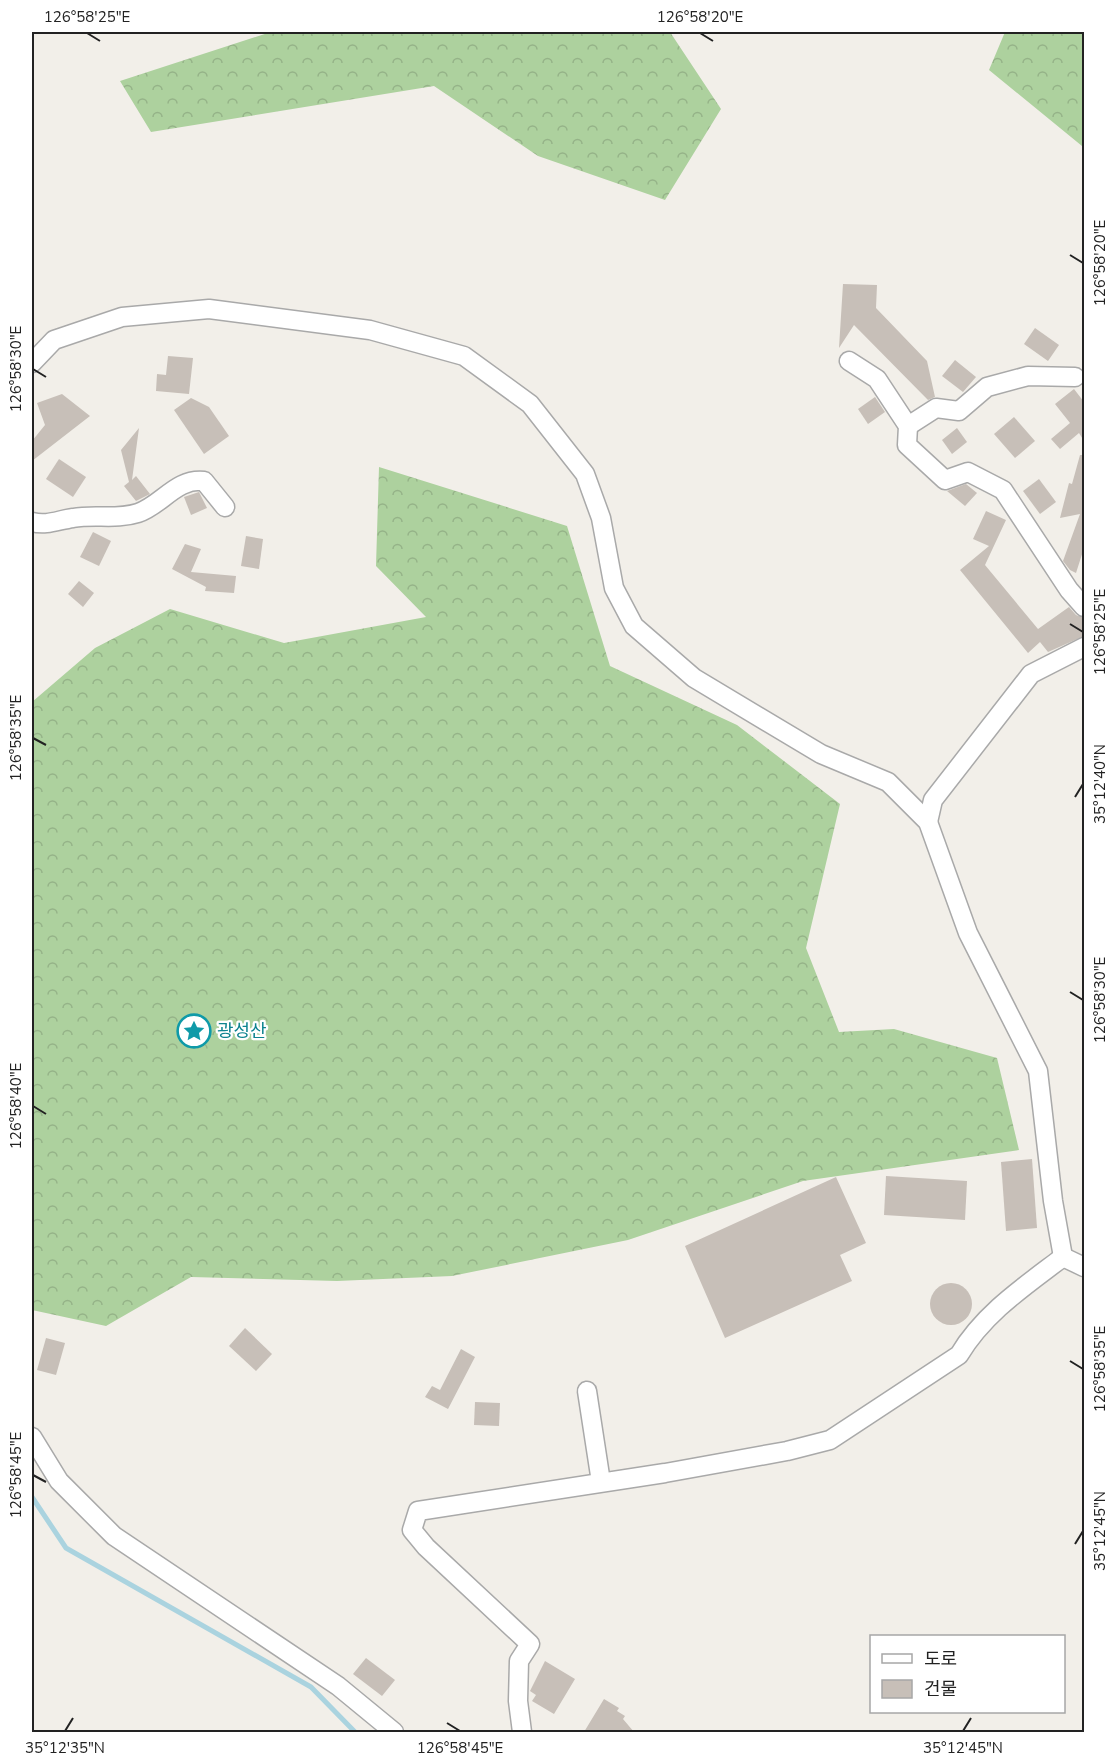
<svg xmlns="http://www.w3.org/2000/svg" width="1116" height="1764" viewBox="0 0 1116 1764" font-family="'Nunito Sans','Noto Sans KR',sans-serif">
<defs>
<pattern id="forest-crowns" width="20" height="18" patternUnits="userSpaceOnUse" patternTransform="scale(1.5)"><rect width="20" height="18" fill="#add19e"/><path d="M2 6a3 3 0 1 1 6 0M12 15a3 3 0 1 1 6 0" fill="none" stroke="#95b388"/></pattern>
</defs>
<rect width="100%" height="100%" fill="#f2efe9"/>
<!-- forest -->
<g fill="url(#forest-crowns)">
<polygon points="271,32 670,32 721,109 665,200 538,156 434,86 151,132 120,81"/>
<polygon points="1005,32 1084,32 1084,156 1082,146 989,70"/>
<polygon points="379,467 567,526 610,666 737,725 840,804 806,948 839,1032 894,1029 997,1058 1019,1150 803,1181 628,1240 452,1276 337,1281 191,1277 106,1326 32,1310 32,702 95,648 170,609 284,643 426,617 376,566"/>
</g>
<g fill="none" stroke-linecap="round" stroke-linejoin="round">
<!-- stream -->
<polyline stroke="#aad3df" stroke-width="5" points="32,1497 66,1548 311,1687 355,1732"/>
</g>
<!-- building -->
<g fill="#c7bfb8">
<polygon points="843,284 877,285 876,308 927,361 935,397 928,400 854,325 839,348"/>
<polygon points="1035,328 1059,345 1048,361 1024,344"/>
<polygon points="168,356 193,358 189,394 156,391 157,374 166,375"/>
<polygon points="955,360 976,377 963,392 942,376"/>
<polygon points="1074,389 1084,402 1084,441 1079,433 1060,449 1051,439 1070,423 1055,404"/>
<polygon points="62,394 90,416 32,461 32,441 45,425 37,403"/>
<polygon points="875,397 885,412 868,424 858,409"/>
<polygon points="191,398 209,407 229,436 204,454 174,410"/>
<polygon points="1014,417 1035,441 1015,458 994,434"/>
<polygon points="139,428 132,480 136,476 150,494 136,501 124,486 129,482 121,450"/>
<polygon points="957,428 967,442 952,454 942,440"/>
<polygon points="1080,455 1084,455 1084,548 1076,573 1070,570 1063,561 1080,514 1060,518 1069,483 1072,484"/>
<polygon points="59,459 86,477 73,497 46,479"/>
<polygon points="1039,479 1056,502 1040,514 1023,491"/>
<polygon points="966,484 977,493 965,506 947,491"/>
<polygon points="199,492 207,508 191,515 184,497"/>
<polygon points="986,511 1006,520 985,565 1038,629 1069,607 1076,615 1084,618 1084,636 1048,652 1040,642 1028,653 960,570 989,546 973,539"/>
<polygon points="93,532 111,541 99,566 80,557"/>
<polygon points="246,536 263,539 259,569 241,566"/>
<polygon points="185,544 201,549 191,572 236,576 234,593 205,591 206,587 172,569"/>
<polygon points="79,581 94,593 83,607 68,594"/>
<polygon points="1032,1159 1037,1228 1006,1231 1001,1162"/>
<polygon points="886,1176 967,1181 965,1220 884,1215"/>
<polygon points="836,1177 866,1243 840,1255 852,1281 725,1338 685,1246"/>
<circle cx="951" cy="1304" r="21"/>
<polygon points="245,1328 272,1354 256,1371 229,1346"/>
<polygon points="46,1338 65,1343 56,1375 37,1370"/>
<polygon points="461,1349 475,1357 448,1409 425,1397 432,1386 440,1390"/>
<polygon points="475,1402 500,1403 499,1426 474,1425"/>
<polygon points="366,1658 395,1680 382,1696 353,1674"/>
<polygon points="545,1661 575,1679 554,1714 532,1701 536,1695 530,1691"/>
<polygon points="604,1699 619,1708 617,1711 625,1716 623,1719 634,1732 584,1732"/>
</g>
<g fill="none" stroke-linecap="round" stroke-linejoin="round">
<!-- street casing -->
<g stroke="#a9a9a9" stroke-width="21">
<g id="street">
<polyline points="849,361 877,379 908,426 907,445 945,480 968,472 1003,490 1069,590 1084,607"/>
<polyline points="32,363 54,340 122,317 209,309 370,330 464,356 530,404 585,474 601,518 614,588 634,626 694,678 821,754 888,782 928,822 968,933 1038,1071 1053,1201 1063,1257"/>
<polyline points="908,426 936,408 959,411 987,387 1028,376 1075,377"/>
<path d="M32,522c15,4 26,-2 41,-4 22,-4 43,2 65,-5 24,-8 38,-35 66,-32l21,26"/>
<polyline points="928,822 933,800 1031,674 1084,647"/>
<polyline points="1063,1257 1084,1267"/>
<polyline points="587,1391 601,1482"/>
<polyline points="32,1437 59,1481 114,1536 338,1686 394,1732"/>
<path d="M522,1732l-4,-31 1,-40 11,-17 -104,-97 -14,-17 6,-19 247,-38 122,-22 43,-11 129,-85c25,-42 66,-69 104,-98"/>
</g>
</g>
<!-- street -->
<use href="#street" stroke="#fff" stroke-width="18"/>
</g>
<!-- ticks -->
<path fill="none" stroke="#222" stroke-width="2" d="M87,33l13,8M700,33l13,8M1070,255l13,8M33,369l13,8M1070,624l13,8M33,738l13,7M1075,797l8,-13M1070,992l13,8M33,1106l13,8M1070,1361l13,8M33,1475l13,7M1075,1544l8,-13M447,1723l13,8M65,1731l8,-13M963,1731l8,-13"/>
<!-- icons -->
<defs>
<g id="sight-ring" transform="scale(1.725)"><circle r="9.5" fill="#fff" stroke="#0f9aa8" stroke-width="1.5"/><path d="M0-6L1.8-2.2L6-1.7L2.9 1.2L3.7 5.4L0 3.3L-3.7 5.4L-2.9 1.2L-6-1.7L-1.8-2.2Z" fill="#0f9aa8"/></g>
</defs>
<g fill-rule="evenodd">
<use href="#sight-ring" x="194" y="1031"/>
</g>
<g text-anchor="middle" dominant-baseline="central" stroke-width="4.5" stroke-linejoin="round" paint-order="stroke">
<!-- culture labels -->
<g font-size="18" fill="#0d838f" stroke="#fff" text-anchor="start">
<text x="217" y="1031">광성산</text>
</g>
</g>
<!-- border -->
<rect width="1116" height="1764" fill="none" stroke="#ffffff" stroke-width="66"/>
<!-- legend -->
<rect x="870" y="1635" width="195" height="78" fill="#ffffff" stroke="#a7a7a7" stroke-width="1.5"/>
<rect x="882" y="1654" width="30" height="9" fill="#ffffff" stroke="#a7a7a7" stroke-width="1.5"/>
<text x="924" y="1665" font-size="18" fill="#222222">도로</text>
<rect x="882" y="1680" width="30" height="18" fill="#c7bfb8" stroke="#a7a7a7" stroke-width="1.5"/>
<text x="924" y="1695" font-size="18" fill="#222222">건물</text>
<rect x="33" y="33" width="1050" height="1698" fill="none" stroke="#222" stroke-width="2"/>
<g font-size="15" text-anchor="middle" fill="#222">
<text x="87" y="22">126°58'25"E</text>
<text x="700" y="22">126°58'20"E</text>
<text transform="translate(1100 263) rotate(-90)" y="5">126°58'20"E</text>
<text transform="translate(16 369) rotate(-90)" y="5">126°58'30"E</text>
<text transform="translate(1100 632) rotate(-90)" y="5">126°58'25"E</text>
<text transform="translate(16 738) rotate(-90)" y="5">126°58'35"E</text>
<text transform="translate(1100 784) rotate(-90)" y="5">35°12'40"N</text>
<text transform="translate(1100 1000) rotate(-90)" y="5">126°58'30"E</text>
<text transform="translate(16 1106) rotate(-90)" y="5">126°58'40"E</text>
<text transform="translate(1100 1369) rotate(-90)" y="5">126°58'35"E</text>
<text transform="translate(16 1475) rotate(-90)" y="5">126°58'45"E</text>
<text transform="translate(1100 1531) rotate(-90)" y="5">35°12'45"N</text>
<text x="65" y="1753">35°12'35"N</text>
<text x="460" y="1753">126°58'45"E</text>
<text x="963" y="1753">35°12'45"N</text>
</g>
</svg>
